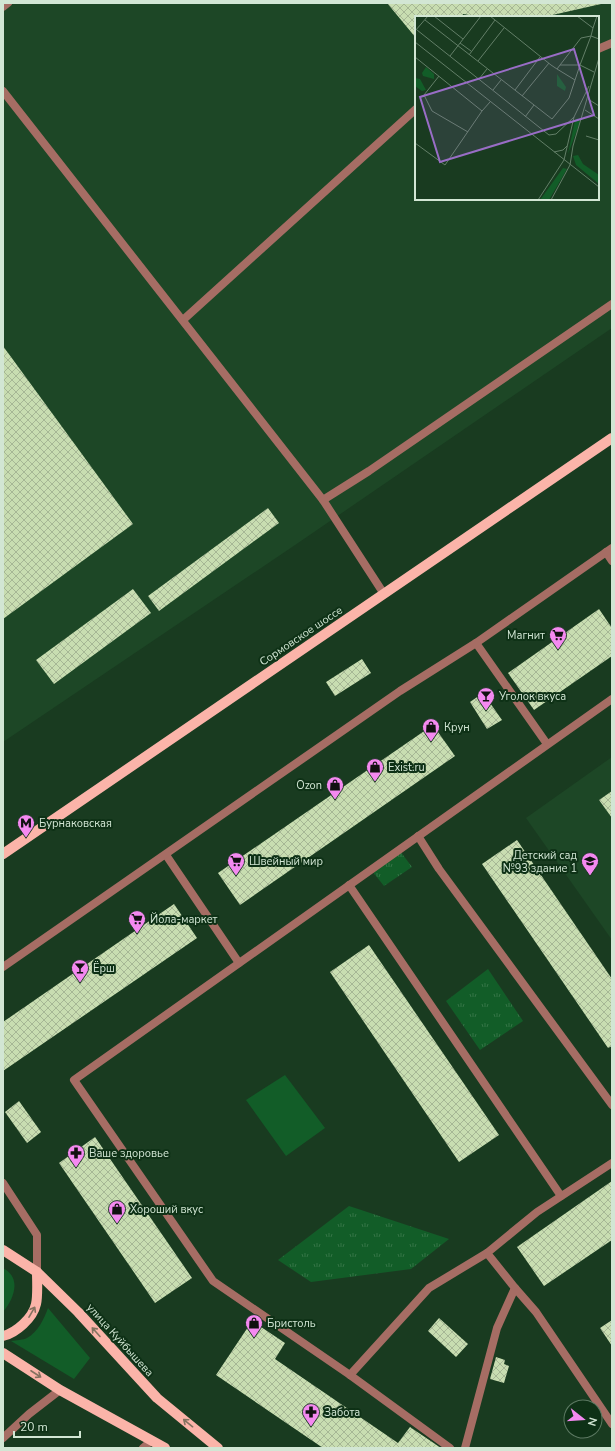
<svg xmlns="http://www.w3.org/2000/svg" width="615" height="1451" viewBox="0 0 615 1451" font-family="'Nunito Sans',sans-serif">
<defs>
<pattern id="park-tufts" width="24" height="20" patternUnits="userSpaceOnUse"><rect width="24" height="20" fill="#125d28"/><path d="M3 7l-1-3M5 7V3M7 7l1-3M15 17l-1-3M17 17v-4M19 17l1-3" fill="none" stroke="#347446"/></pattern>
<pattern id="building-cross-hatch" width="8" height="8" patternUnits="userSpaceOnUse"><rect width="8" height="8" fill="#c8ddb1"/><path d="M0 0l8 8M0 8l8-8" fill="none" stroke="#a6b795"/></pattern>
</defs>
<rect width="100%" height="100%" fill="#193b20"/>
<!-- built -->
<g fill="#1d4726" fill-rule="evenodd">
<path d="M3,3h609v325l-314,215 -295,199zM416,17h182v182h-182z"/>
<polygon points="612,757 612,940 526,818"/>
</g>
<!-- grass -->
<g fill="#125d28">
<polygon points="285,1075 325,1128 286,1156 246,1100"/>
<path d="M3,1268c19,10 11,31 0,44z"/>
<path d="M48,1308l42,50 -16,21 -63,-38c5,-1 12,-1 16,-3 11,-6 17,-19 21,-30z"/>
</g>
<!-- park -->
<g fill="url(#park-tufts)">
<polygon points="400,851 412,867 384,886 372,871"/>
<polygon points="488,969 523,1021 480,1050 446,1001"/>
<polygon points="349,1206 449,1239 411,1269 311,1282 278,1260"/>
</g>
<!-- building -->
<g fill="url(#building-cross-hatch)">
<polygon points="387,3 601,3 601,4 548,16 481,17 463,14 463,17 416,17 416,38"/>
<polygon points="3,346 133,524 3,619"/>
<polygon points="268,508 279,523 159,611 148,596"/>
<polygon points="133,589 151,613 54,684 36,660"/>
<polygon points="599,609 612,628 612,656 534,710 508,673"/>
<polygon points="362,659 371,673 335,696 326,682"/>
<polygon points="483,693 502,720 487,729 470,702"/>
<polygon points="433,725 455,756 240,905 218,873"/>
<polygon points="612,791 612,818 599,800"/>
<polygon points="517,840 612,979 612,1046 608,1048 482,864"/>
<polygon points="174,904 197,938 3,1071 3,1022"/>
<polygon points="369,945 499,1135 459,1162 330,972"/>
<polygon points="19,1101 41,1132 27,1143 5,1112"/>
<polygon points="95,1137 192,1278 155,1303 59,1163"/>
<polygon points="612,1181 612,1240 544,1286 517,1247"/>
<polygon points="439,1318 468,1344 456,1357 428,1331"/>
<polygon points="612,1320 612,1346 600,1328"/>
<polygon points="252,1321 285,1343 275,1359 398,1443 410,1427 441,1448 323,1448 216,1375"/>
<polygon points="496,1357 505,1360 504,1364 509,1366 504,1383 490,1379"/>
</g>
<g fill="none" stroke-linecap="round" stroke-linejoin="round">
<!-- service -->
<g stroke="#a66d64" stroke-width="8">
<polyline points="3,7 8,3"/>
<polyline points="598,49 612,43"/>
<path d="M3,91c106,137 214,272 320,409l46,-29 243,-167"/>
<polyline points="183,320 416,109"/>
<polyline points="323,500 384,594"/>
<polyline points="606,552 612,561"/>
<polyline points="476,643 547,744"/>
<polyline points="418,836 439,869 612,1105"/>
<polyline points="166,855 239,963"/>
<polyline points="349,885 561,1196"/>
<polyline points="3,967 400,691 476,643 612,548"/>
<polyline points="3,1183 37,1235 37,1272"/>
<polyline points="515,1288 487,1253 537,1212 612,1163"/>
<polyline points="350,1375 429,1288 487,1253"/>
<polyline points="3,1438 29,1414 60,1390"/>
<polyline points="143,1448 151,1441"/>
<polyline points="450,1448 350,1375 213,1281 74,1080 612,699"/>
<polyline points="465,1448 497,1328 515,1288 536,1312 612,1424"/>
</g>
<!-- primary -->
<g stroke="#fbb4a9" stroke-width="10">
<polyline points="3,854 612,438"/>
<polyline points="3,1250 37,1272 78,1312 157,1398 218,1448"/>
<path d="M3,1336c13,-3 30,-18 33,-32 2,-8 1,-23 1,-32"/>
<polyline points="3,1353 60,1390 165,1448"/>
</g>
</g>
<!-- one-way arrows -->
<defs><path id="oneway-shaft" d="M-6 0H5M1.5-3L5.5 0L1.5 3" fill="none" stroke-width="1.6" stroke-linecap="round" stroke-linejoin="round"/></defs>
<g stroke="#847260">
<use href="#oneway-shaft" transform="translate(32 1312) rotate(-60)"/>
<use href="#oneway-shaft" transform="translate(96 1332) rotate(-132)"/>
<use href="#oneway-shaft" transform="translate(36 1374) rotate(33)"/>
<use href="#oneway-shaft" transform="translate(188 1423) rotate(-141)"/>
</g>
<!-- icons -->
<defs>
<g id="supermarket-pin" transform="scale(0.9)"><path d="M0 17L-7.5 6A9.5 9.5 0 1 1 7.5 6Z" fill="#f489f0" stroke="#0e3116"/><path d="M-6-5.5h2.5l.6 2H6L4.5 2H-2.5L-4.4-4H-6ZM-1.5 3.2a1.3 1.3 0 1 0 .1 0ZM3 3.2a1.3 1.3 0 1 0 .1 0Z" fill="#111"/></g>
<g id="bar-pin" transform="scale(0.9)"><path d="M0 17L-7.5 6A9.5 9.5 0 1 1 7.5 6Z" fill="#f489f0" stroke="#0e3116"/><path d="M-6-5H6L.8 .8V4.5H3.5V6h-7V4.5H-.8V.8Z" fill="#111"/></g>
<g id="shop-pin" transform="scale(0.9)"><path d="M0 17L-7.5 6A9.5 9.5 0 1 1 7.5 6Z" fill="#f489f0" stroke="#0e3116"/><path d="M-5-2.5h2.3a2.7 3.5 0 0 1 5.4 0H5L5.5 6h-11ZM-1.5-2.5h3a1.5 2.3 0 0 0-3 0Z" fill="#111"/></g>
<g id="metro-pin" transform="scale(0.9)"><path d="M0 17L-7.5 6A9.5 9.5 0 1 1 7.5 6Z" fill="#f489f0" stroke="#0e3116"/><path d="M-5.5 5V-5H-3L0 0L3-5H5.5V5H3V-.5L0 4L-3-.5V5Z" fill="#111"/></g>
<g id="school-pin" transform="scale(0.9)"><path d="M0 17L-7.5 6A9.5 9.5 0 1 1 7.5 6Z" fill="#f489f0" stroke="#0e3116"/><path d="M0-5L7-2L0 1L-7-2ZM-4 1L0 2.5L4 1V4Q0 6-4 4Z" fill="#111"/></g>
<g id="pharmacy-pin" transform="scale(0.9)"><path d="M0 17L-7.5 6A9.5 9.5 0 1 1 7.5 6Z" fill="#f489f0" stroke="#0e3116"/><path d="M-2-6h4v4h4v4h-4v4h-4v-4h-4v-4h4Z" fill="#111"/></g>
</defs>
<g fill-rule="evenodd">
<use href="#supermarket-pin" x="558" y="635"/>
<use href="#bar-pin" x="486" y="696"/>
<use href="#shop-pin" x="431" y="727"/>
<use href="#shop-pin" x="375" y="767"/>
<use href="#shop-pin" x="335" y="785"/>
<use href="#metro-pin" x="26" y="823"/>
<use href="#supermarket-pin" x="236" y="861"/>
<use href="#school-pin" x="590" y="861"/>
<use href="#supermarket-pin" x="137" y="919"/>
<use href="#bar-pin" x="80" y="968"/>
<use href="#pharmacy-pin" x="76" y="1153"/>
<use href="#shop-pin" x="117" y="1209"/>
<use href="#shop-pin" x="254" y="1323"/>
<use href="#pharmacy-pin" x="311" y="1412"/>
</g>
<g text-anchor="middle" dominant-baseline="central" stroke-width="4" stroke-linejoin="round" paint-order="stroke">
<!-- poi labels -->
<g font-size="11" fill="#d2e6d4" stroke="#0e3116" text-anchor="start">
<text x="545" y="635" text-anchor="end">Магнит</text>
<text x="499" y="696">Уголок вкуса</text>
<text x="444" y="727">Крун</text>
<text x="388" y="767">Exist.ru</text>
<text x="322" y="785" text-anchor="end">Ozon</text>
<text x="39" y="823">Бурнаковская</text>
<text x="577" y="855" text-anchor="end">Детский сад<tspan x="577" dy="13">№93 здание 1</tspan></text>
<text x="249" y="861">Швейный мир</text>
<text x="150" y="919">Йола-маркет</text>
<text x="93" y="968">Ёрш</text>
<text x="89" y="1153">Ваше здоровье</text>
<text x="130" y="1209">Хороший вкус</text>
<text x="267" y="1323">Бристоль</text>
<text x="324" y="1412">Забота</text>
</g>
<!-- street labels -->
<g font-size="11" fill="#d2e6d4" stroke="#0e3116">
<text transform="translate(301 636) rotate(-34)">Сормовское шоссе</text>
<text transform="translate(120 1340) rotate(48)">улица Куйбышева</text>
</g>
</g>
<!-- overview -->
<g transform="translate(415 16)">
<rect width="184" height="184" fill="#193b20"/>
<path d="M11,51l8,7v5l-11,-3 -1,-3zM0,62l5,1 6,11 -4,1 -7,-5zM163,102l2,4 -12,32 7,-34zM163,139l5,9 16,11v9l-23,-19 -3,-9zM148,152l4,1 -18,31h-9z" fill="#125d28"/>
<path d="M142,58l9,13 -1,4 -8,-5z" fill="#125d28"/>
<path fill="none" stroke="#637f68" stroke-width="1" d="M19,0l29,23M75,0l61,49 6,4 3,-4M162,0l16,12 -2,8 -11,29h-20l21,-27 10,-2 8,3M10,4l127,99 17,-21 11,-33 14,7M178,12l4,-12M2,14l132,105 7,-1 18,-17M0,15l13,-15M0,26l184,145M45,27l11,8M54,39l26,-35M35,40l31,-40M0,41l67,54 -37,54 -30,-22M63,45l26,-33M142,53l18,11M24,60l-15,19 8,16 36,21M64,63l8,-10M78,74l8,-10M100,74l25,-33M107,80l27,-33M173,83l11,7M170,94l14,9M67,95l8,-9M110,101l9,-12M171,120l13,4M139,136l9,-2 4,-4M123,184l26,-40 10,-43 15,-31M136,184l19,-35 3,-19 26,-88"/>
<path fill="#996dc6" fill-opacity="0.15" stroke="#996dc6" stroke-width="2" d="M159,33l20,66 -154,47 -20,-65z"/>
<rect width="184" height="184" fill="none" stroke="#d2e6d4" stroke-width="2"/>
</g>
<!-- border -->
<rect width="615" height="1451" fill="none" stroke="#d2e6d4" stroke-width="8"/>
<!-- north arrow -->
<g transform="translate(583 1419) rotate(107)"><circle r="19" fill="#0e3116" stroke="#5c7962"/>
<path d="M0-3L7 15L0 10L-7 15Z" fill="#f489f0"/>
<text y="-6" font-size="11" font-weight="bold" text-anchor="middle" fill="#d2e6d4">N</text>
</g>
<!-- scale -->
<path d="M14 1431v6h66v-6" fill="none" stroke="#d2e6d4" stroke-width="2"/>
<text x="20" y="1431" font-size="12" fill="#d2e6d4" stroke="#0e3116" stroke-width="3" paint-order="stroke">20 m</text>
</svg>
